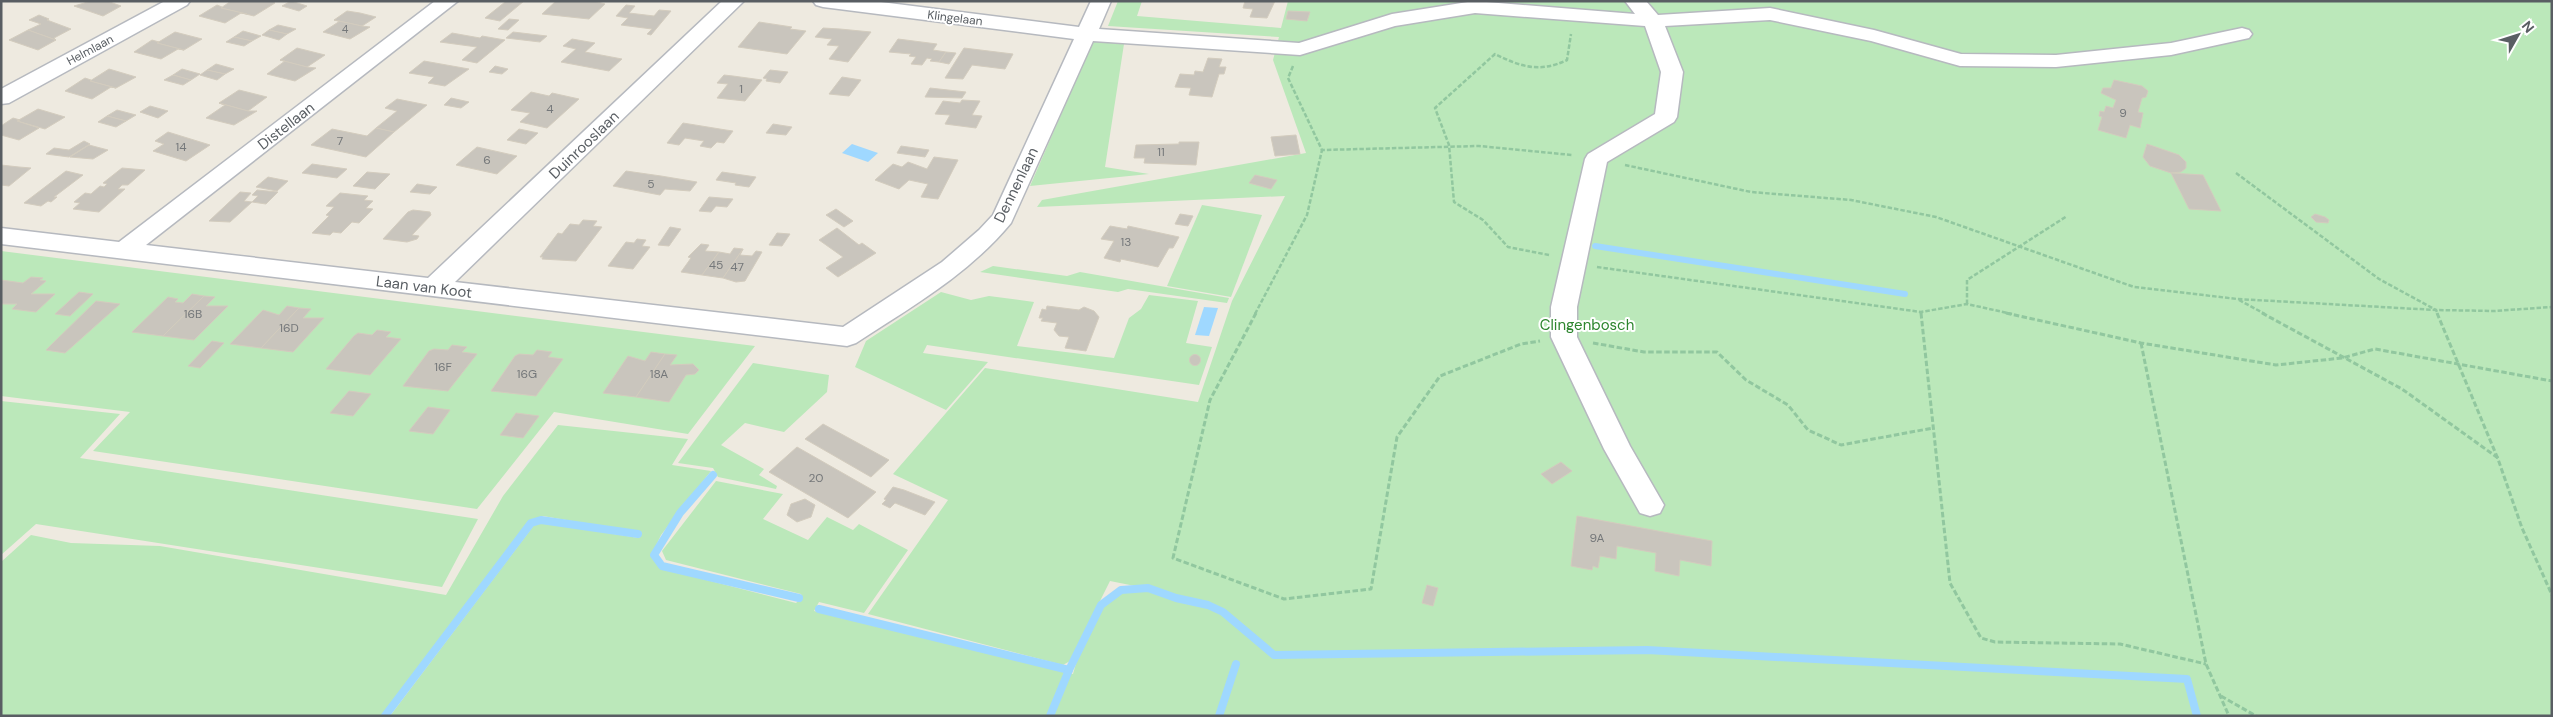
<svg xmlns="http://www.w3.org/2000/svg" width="2553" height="717" viewBox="0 0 2553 717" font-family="'DM Sans',sans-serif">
<rect width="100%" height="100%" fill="#eeeae0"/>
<!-- green -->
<g fill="#bbe8ba">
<path d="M1118,1h24l-5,15 144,12 7,-27h1264v715h-2162l144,-191 10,-2 95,15 3,-5 -99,-17 -14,5 -148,195h-380v-154l30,-27 40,8 89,3 286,49 57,-99 55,-71 130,14 -16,26 39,6 -50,64 -10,21 9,12 136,35 6,-6 -1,-3 -135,-34 -4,-9 54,-70 67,13 -20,25 45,21 19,-23 26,13 6,-6 49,26 -44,63 -45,-11 -5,9 259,63c9,-29 18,-67 46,-83 7,-4 19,-1 26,-3l-35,-7 -40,80 -7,4 -195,-51 80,-114 -55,-26 92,-106 213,34 34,-101 53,-105 -248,11 5,-7 264,-47 -33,-93 6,-23 -171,-11z"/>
<polygon points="1093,41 1124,44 1105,167 1149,174 1030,186"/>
<polygon points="1202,205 1262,215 1231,297 1167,286"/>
<polygon points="1,251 755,346 688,434 554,412 477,509 93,451 130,412 1,396"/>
<polygon points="993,266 1067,276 1080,272 1229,298 1227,303 1128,289 1118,292 980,272"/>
<polygon points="941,292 971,300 989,296 1034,302 1017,346 1114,358 1129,318 1141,309 1149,295 1198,301 1186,343 1212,347 1199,385 927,345 923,353 988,362 946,410 855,367 866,341"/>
<polygon points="753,363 829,375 827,392 784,432 745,423 721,445 764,469 759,475 777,486 776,489 718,477 713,468 678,463"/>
<polygon points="1,401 120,414 80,458 478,519 442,587 36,524 1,555"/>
</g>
<!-- water -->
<g fill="#9fd8ff">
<polygon points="852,144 878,153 868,162 842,153"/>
<polygon points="1204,307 1218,308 1209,336 1195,335"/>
</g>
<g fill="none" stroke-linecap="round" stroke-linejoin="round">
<!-- stream-far1 -->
<polyline stroke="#9fd8ff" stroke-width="6" points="1595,246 1905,294"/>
<!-- stream -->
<g stroke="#9fd8ff" stroke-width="8">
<polyline points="713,475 680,513 654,555 662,566 799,598"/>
<polyline points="819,609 1069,670"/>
<polyline points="385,716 531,523 541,520 638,534"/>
<polyline points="1050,716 1069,670 1101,605 1121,590 1148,588 1176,598 1208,605 1223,612 1274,655 1647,650 2187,679 2197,716"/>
<polyline points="1219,716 1236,664"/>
</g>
</g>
<!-- building -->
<g fill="#c9c5bd" stroke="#d3ccbe">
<polygon points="91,1 107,1 121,6 103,16 74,6"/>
<polygon points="231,1 273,1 275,3 254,16 221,8"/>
<polygon points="291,1 307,6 299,11 282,6"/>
<polygon points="502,1 524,1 500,21 485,18 505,2"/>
<polygon points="556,1 594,1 605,4 589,19 542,14"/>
<polygon points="1245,1 1275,1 1267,18 1250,17 1253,9 1243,8"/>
<polygon points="217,5 222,7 221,8 247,14 241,13 225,23 199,16"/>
<polygon points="626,5 635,6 629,13 654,16 659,10 671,11 651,35 647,34 652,29 621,25 628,18 616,16"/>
<polygon points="347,11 360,13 376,17 362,26 334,20"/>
<polygon points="1288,11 1310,12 1307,21 1286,19"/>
<polygon points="39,15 49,19 47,20 71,29 54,38 56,40 28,30 41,24 29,20"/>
<polygon points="509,19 519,20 508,30 498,29"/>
<polygon points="334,20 362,26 370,27 350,39 323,32 340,21"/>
<polygon points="759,22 792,27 790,29 806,31 787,54 738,47"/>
<polygon points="278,25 296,29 287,34 269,30"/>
<polygon points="823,28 840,29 871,32 848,62 829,59 839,46 827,45 832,39 815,37"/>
<polygon points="28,30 56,40 38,50 9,40"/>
<polygon points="269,30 287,34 279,40 262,35"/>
<polygon points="243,31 261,36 252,41 234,37"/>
<polygon points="175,32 202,39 184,50 157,43"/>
<polygon points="513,32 547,36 540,42 506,38"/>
<polygon points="452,33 480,38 482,36 505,40 477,63 462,60 477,47 440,42"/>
<polygon points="234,37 252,41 244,46 226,42"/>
<polygon points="572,39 595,43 585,52 622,59 609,71 561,62 576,49 563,46"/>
<polygon points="898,39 937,44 933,50 946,52 939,62 930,61 932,59 927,58 922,65 911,64 916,57 909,56 911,54 889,52"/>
<polygon points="152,40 159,42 157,43 184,50 178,49 161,59 134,52"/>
<polygon points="297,48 325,55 307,67 280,60"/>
<polygon points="964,48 1013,54 1005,69 972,65 963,79 945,78"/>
<polygon points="946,52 956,53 949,64 939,62"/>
<polygon points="1208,58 1222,59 1219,67 1226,67 1224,74 1219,74 1212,97 1189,95 1191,88 1175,87 1180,74 1194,75 1195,71 1203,72"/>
<polygon points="280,60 307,67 316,68 295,81 267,74 285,61"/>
<polygon points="424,61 469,69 445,86 428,83 434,77 409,73"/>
<polygon points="216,64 234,69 225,74 207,70"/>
<polygon points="495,66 508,69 502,74 489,72"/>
<polygon points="109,69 136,77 116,88 90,81"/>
<polygon points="182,69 200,74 191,80 173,75"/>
<polygon points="207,70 225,74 217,80 200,75"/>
<polygon points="770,70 788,72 780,83 766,81 767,79 763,78"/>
<polygon points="173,75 191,80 183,85 164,80"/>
<polygon points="724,75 733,76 762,80 745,101 717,98 728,84 717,83"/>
<polygon points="842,77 861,80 849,96 829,94"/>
<polygon points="85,78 91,80 90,81 116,88 111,87 92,99 65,91"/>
<polygon points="2114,80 2142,86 2148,91 2146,97 2142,98 2138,112 2143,113 2140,128 2130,125 2126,138 2098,130 2102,117 2099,116 2100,111 2104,112 2106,106 2113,108 2116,100 2101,93 2103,88 2111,88"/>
<polygon points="930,88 966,92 962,98 925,97"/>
<polygon points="239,90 267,97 248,111 219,103"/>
<polygon points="531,92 549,96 552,93 579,99 547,128 520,122 530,113 511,110"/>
<polygon points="451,98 469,102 461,108 444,105"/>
<polygon points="397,99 427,105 394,132 376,128 397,111 385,108"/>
<polygon points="962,100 980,101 972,115 982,116 976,128 945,124 950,115 935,114 943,101 960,103"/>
<polygon points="219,103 248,111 257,111 234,125 206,118 225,105"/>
<polygon points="150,106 168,111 158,118 140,112"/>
<polygon points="38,109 65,117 45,129 17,121"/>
<polygon points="117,110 136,115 126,121 107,116"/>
<polygon points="107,116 126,121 116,127 98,122"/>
<polygon points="13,118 20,120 17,121 39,128 19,140 1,135 1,126"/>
<polygon points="683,123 726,130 733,131 724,143 717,142 711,148 700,146 704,141 685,138 679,145 667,143"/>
<polygon points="773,124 792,127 786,135 766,133"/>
<polygon points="376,128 394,132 366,157 311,145 332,129 367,136"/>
<polygon points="519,129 538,133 526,144 507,140"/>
<polygon points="168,132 210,145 186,161 153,151 164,144 155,141"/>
<polygon points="1296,135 1300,154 1275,156 1271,137"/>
<polygon points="84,141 90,144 69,157 46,154 54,148 69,150"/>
<polygon points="1179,142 1199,142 1196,165 1144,163 1145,158 1134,158 1136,145 1179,144"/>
<polygon points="2147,144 2179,155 2186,162 2186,168 2181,172 2171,173 2150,166 2143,157"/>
<polygon points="89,145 108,150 93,159 70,157"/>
<polygon points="901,146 929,150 925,157 897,153"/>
<polygon points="477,147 517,156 497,174 456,165"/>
<polygon points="934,157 958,160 938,199 921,197 928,184 909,180 899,189 875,180 893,164 902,167 908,162 927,169"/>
<polygon points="312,164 347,169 337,178 302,173"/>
<polygon points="1,165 19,167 31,168 9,186 1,185"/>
<polygon points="122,168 145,170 128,185 122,185 118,189 125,189 99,212 73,209 80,203 74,202 85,193 91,194 100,186 104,187 107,184 103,183"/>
<polygon points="66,171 83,175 54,197 57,197 51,202 48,201 41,206 24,203"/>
<polygon points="626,171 661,176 697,182 690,191 665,189 660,195 613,186"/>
<polygon points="367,172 390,174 375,189 353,186"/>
<polygon points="722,172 756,177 749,187 735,185 736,183 716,180"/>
<polygon points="2171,173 2203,175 2221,211 2189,209"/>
<polygon points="1255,175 1277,180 1271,189 1249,183"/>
<polygon points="268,177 288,181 277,191 256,187"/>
<polygon points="417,184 437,187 430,194 410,192"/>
<polygon points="257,190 278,192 266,204 252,202 258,196 252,195"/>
<polygon points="240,192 251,193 244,201 252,202 230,222 209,221"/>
<polygon points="340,193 368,196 364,200 373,201 366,208 373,209 359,223 352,222 341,233 333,232 330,235 312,233 329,216 326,215 334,207 326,206"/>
<polygon points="709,197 733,199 727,207 716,206 711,212 699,211"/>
<polygon points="836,209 853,221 844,227 826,215"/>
<polygon points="413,210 430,212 431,215 412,235 419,236 417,239 407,242 383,239 408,212"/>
<polygon points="1180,214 1193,216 1188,226 1175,224"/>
<polygon points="2315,214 2325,217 2329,220 2328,223 2316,222 2311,217"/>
<polygon points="583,220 597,221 593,226 602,227 576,261 542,259 543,257 540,257 558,233 562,234 570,224 579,225"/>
<polygon points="1110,226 1127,229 1128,226 1179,237 1173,248 1169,248 1158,267 1121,259 1120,262 1104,258 1114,241 1101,239"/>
<polygon points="670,227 681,229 669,246 658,245"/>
<polygon points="837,228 859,245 862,243 876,253 838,277 826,268 843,257 819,240"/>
<polygon points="777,233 790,234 782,246 769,245"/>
<polygon points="637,239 646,240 642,246 650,247 633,269 608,266 626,242 634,243"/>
<polygon points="701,244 709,245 705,251 719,252 702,275 681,272 691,258 688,257"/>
<polygon points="734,248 743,249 723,278 702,275 719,252 730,254"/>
<polygon points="743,249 740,255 752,256 756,251 762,252 745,281 736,282 723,278"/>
<polygon points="31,277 43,278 40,280 46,281 31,294 55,294 36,312 12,309 17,304 1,304 1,280 23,283"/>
<polygon points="79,292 93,294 70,316 55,314"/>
<polygon points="192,294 204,296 163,336 132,332 168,297 178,299 175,302 183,303"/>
<polygon points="204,296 215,297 206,306 228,306 194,340 163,336"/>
<polygon points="96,301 120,304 65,353 46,350"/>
<polygon points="287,306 299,308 261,348 230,344 263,310 279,315"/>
<polygon points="1047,306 1079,310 1084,307 1094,311 1099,317 1086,351 1065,348 1069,337 1059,336 1054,330 1057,323 1041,321 1043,318 1039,318 1042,309 1046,310"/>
<polygon points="299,308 311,309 303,318 324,318 293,352 261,348"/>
<polygon points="377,330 391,332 386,337 401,339 370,375 326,369 354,336 358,333 372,335"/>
<polygon points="212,341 224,343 200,368 188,366"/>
<polygon points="452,345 467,347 462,352 477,354 448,391 403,386 429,351 434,349 448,350"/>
<polygon points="537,350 552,352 548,357 563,359 536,396 491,391 515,356 519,354 533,355"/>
<polygon points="651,352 665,354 636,397 603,393 628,356 645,361"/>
<polygon points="665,354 677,355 670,365 693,364 699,370 695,374 686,375 669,402 636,397"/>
<circle cx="1195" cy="360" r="5.5"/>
<polygon points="349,391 371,394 353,416 330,413"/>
<polygon points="428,407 450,410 433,434 409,431"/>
<polygon points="516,413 539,416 523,438 500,435"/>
<polygon points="823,424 889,460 871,477 805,439"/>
<polygon points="797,447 876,492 848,518 769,472"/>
<polygon points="1561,462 1572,471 1552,484 1541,474"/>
<polygon points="893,487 904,490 935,502 925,515 895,503 890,508 882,504 886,500 884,499"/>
<polygon points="805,499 815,505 811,517 797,522 787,515 791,504"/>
<polygon points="1577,516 1712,541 1711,566 1680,560 1679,576 1655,571 1656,553 1617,546 1616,559 1600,556 1598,568 1593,566 1592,570 1571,566"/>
<polygon points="1427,585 1438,588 1433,606 1422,603"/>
</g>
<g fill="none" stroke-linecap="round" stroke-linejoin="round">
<!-- minor casing -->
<g stroke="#b6b9bf" stroke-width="3">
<g id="minor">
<polygon points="165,1 190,1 187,5 9,103 1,104 1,89"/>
<path d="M435,1h23l-312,244 282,33 294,-277h22l-289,281 388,45 99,-65 37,-32 14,-15 81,-176 -251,-32 -7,-2 -3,-4h60l206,26 12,-26h20l-12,28 200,14 93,-29 82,-13 161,13 -10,-13h21l12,14 112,-7 104,22 87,24 95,1 115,-12 71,-15 7,2 3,4 -3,4 -78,17 -115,12 -96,-1 -89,-25 -101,-21 -105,6 18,46 -6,45 -3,5 -67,40 -30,145v30l53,109 34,59 -4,8 -10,3 -10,-3 -36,-64 -53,-112v-30l34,-148 3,-5 67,-40 6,-42 -16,-46 -170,-13 -80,13 -95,29 -207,-14 -82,182c-43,52 -100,84 -155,120l-9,3 -846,-102v-16l118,14z"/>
</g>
</g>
<!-- path-far1 -->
<g stroke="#91c79f" stroke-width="2.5" stroke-dasharray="4.5 2" stroke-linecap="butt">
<polyline points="1293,66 1288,78 1322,150 1479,146 1572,155"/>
<polyline points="1625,165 1751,192 1851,200 1936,217 2134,287 2237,299 2436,310 2494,311 2552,307"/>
<polyline points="2236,173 2379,279 2436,310 2438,314"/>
<path d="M1549,255l-41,-8 -25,-27 -29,-18 -5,-57 -14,-37 60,-54c26,13 45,19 72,6l4,-26"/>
<polyline points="1597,267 1921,312 1967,304 2012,314"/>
<polyline points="2239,300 2265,314"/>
<polyline points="1967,304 1967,280 2067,216"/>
<polyline points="1921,312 1921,314"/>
<polyline points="1255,314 1307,215 1322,150"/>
</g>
<!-- path -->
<g stroke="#91c79f" stroke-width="3" stroke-dasharray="5.5 2.5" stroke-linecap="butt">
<polyline points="1256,313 1210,400 1173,558 1284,599 1371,589 1397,437 1440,376 1521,344 1540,341"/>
<polyline points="1921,313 1950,583 1981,638 1995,642 2120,644 2206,664"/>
<polyline points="2006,313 2141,343 2276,365 2342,358 2375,349 2552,381"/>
<polyline points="2262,313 2402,389 2498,458"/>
<polyline points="2437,313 2498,459 2522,528 2552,595"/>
<polyline points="1593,343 1644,352 1717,352 1746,380 1788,405 1808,430 1841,445 1933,428"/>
<polyline points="2141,343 2206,664 2229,716"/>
<polyline points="2221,696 2256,716"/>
</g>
<!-- minor -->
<use href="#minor" fill="#fff" fill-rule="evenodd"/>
</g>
<g text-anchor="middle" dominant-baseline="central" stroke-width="4" stroke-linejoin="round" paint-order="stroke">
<!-- far-number labels -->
<g font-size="11" fill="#75787a">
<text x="345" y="29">4</text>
</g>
<!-- far-street labels -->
<g font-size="12" fill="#595e63" stroke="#fff">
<text transform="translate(955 18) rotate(7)">Klingelaan</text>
<text transform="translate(90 50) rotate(-28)">Helmlaan</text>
</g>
<!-- number labels -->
<g font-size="12" fill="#75787a">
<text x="741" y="89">1</text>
<text x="550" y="109">4</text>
<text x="2123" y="113">9</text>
<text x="340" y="141">7</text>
<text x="181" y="147">14</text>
<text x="1161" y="152">11</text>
<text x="487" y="160">6</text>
<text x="651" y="184">5</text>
<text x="1126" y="242">13</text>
<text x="716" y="265">45</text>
<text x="737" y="267">47</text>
<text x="193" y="314">16B</text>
<text x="289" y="328">16D</text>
<text x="443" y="367">16F</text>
<text x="527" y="374">16G</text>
<text x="659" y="374">18A</text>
<text x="816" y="478">20</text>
<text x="1597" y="538">9A</text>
</g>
<!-- street labels -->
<g font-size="15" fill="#595e63" stroke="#fff">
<text transform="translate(286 126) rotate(-38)">Distellaan</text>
<text transform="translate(584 145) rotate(-44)">Duinrooslaan</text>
<text transform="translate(1016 185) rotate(-64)">Dennenlaan</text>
<text transform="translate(424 287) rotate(7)">Laan van Koot</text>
</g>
<!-- park labels -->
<g font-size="15" fill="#2e862f" stroke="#fff">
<text x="1587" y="325">Clingenbosch</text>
</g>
</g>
<!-- border -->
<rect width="2553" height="717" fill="none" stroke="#595e63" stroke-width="5"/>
<!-- north arrow -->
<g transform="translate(2518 35) rotate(51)" stroke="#ffffff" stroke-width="4" paint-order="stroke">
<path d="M0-4L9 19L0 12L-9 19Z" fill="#595e63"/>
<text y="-8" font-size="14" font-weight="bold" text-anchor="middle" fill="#595e63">N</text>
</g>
</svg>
